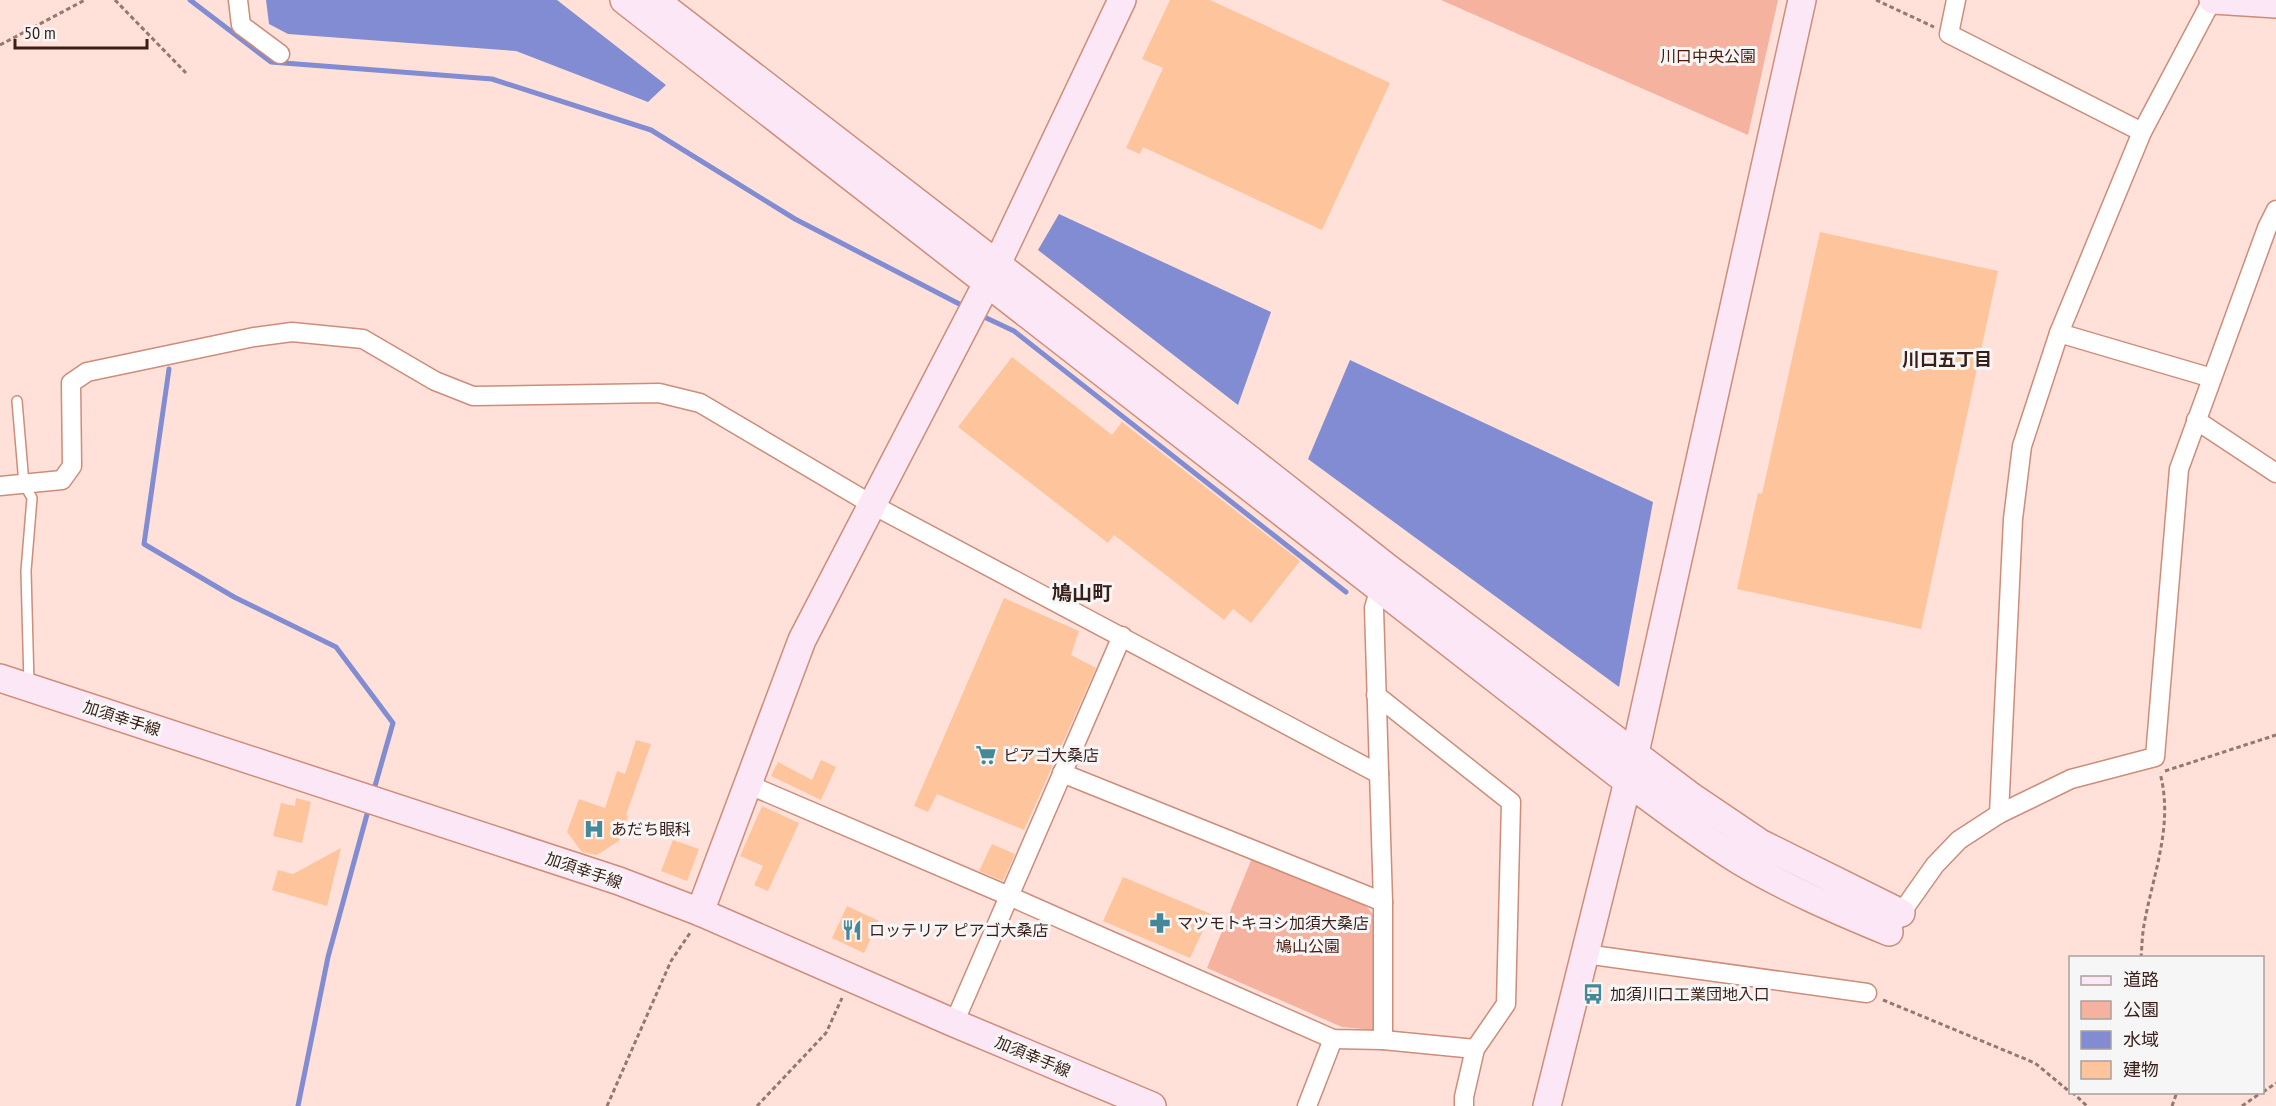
<svg xmlns="http://www.w3.org/2000/svg" width="2276" height="1106" viewBox="0 0 2276 1106" font-family="'PT Sans Narrow','Noto Sans JP',sans-serif">
<rect width="100%" height="100%" fill="#ffe1d9"/>
<!-- park -->
<g fill="#f5b29f">
<polygon points="1441,0 1778,0 1748,135"/>
<polygon points="1252,858 1364,904 1373,914 1373,1030 1342,1027 1207,968"/>
</g>
<!-- water -->
<g fill="#818cd2">
<polygon points="266,0 557,0 666,85 648,102 516,51 288,34 269,24"/>
<polygon points="1059,214 1271,312 1238,405 1038,250"/>
<polygon points="1350,360 1653,502 1619,687 1308,459"/>
</g>
<g fill="none" stroke-linecap="round" stroke-linejoin="round">
<!-- stream -->
<g stroke="#818cd2" stroke-width="5">
<polyline points="190,0 271,62 492,79 651,130 795,219 967,308"/>
<polyline points="980,315 1014,331 1346,592"/>
<polyline points="169,369 144,544 234,597 336,647 393,723 373,793"/>
<polyline points="298,1106 328,957 369,807"/>
</g>
</g>
<!-- building -->
<g fill="#fec59d">
<polygon points="1170,0 1210,0 1390,83 1322,230 1143,147 1140,154 1126,148 1163,68 1142,59"/>
<polygon points="1820,232 1998,271 1921,629 1737,589 1758,493 1762,494"/>
<polygon points="1012,357 1112,435 1122,422 1300,561 1251,623 1233,609 1224,620 1114,535 1108,543 958,427"/>
<polygon points="1004,598 1079,631 1071,655 1096,668 1024,830 937,794 928,812 914,806"/>
<polygon points="636,740 651,744 626,815 628,816 620,840 597,855 582,852 567,832 579,799 605,808 617,771 625,774"/>
<polygon points="821,760 836,767 821,800 771,776 778,762 812,780"/>
<polygon points="296,798 311,802 302,843 273,836 281,803 295,806"/>
<polygon points="762,806 799,823 768,891 754,885 763,866 740,856"/>
<polygon points="673,840 699,849 687,881 661,871"/>
<polygon points="992,844 1015,854 1003,881 979,871"/>
<polygon points="341,848 327,906 272,890 278,870 293,874"/>
<polygon points="1123,877 1211,914 1190,958 1103,921"/>
<polygon points="847,906 879,921 864,953 832,938"/>
</g>
<g fill="none" stroke-linecap="round" stroke-linejoin="round">
<!-- lane casing -->
<g stroke="#ce8c79" stroke-width="12">
<polyline id="lane" points="17,401 24,484 32,498 26,571 29,684"/>
</g>
<!-- street casing -->
<g stroke="#ce8c79" stroke-width="21">
<g id="street">
<polyline points="238,0 241,25 280,54"/>
<polyline points="1956,0 1949,34 2142,132"/>
<polyline points="2059,333 2212,378"/>
<polyline points="2196,420 2276,473"/>
<polyline points="0,486 62,480 72,466 71,383 87,372 254,337 292,332 363,339 435,381 473,396 659,393 700,403 871,504 1379,774"/>
<polyline points="1376,695 1511,802 1506,1004 1475,1049 1464,1097 1464,1106"/>
<polyline points="1062,773 1383,902"/>
<polyline points="747,784 1009,896 1333,1039 1383,1040 1383,902 1374,608 1382,581"/>
<polyline points="1999,814 2013,519 2022,446 2059,333 2142,132 2212,0"/>
<polyline points="1894,923 1935,865 1959,840 1999,814 2071,779 2155,757 2179,469 2267,228 2276,210"/>
<polyline points="1585,954 1867,993"/>
<polyline points="954,1023 1122,636"/>
<polyline points="1383,1040 1475,1049"/>
<polyline points="1307,1106 1333,1039"/>
</g>
</g>
<!-- secondary casing -->
<g stroke="#ce8c79" stroke-width="30">
<g id="secondary">
<path d="M624,0l1004,782c36,27 73,55 112,79 47,28 98,50 149,71"/>
<polyline points="655,0 1248,458 1388,568 1692,797 1760,843 1901,913"/>
<polyline points="2213,0 2276,4"/>
<polyline points="0,678 619,881 700,912 954,1023 1152,1106"/>
<polyline points="700,912 802,640 997,264 1122,0"/>
<polyline points="1547,1106 1635,753 1802,0"/>
</g>
</g>
<!-- path -->
<g stroke="#947871" stroke-width="3" stroke-dasharray="4.5 3" stroke-linecap="butt">
<polyline points="115,0 186,73"/>
<polyline points="1876,0 1934,27"/>
<polyline points="0,45 85,0"/>
<polyline points="2165,771 2276,735"/>
<path d="M2141,958c1,-11 1,-22 3,-33 9,-51 30,-100 16,-152"/>
<polyline points="1883,1000 2035,1063 2070,1092"/>
<polyline points="2072,1092 2087,1106"/>
<polyline points="2263,1092 2276,1083"/>
<polyline points="607,1106 671,961 690,933"/>
<polyline points="757,1106 826,1033 842,998"/>
<polyline points="2172,1106 2177,1092"/>
<polyline points="2242,1106 2262,1092"/>
</g>
<!-- lane -->
<use href="#lane" stroke="#fff" stroke-width="9"/>
<!-- street -->
<use href="#street" stroke="#fff" stroke-width="18"/>
<!-- secondary -->
<use href="#secondary" stroke="#fbe7f6" stroke-width="27"/>
</g>
<!-- icons -->
<defs>
<g id="supermarket-bare" transform="scale(1.62)"><path d="M-6-5.5h2.5l.6 2H6L4.5 2H-2.5L-4.4-4H-6ZM-1.5 3.2a1.3 1.3 0 1 0 .1 0ZM3 3.2a1.3 1.3 0 1 0 .1 0Z" fill="#458898" stroke="#f6f6f6" stroke-width="2.5" paint-order="stroke"/></g>
<g id="hospital-bare" transform="scale(1.62)"><path d="M-5-5h3v3.5h4V-5h3V5h-3V1.5h-4V5h-3Z" fill="#458898" stroke="#f6f6f6" stroke-width="2.5" paint-order="stroke"/></g>
<g id="pharmacy-bare" transform="scale(1.62)"><path d="M-2-6h4v4h4v4h-4v4h-4v-4h-4v-4h4Z" fill="#458898" stroke="#f6f6f6" stroke-width="2.5" paint-order="stroke"/></g>
<g id="restaurant-bare" transform="scale(1.62)"><path d="M-5-6h1v4h1v-4h1v4h1v-4h1v5L-1.5 .5V6h-2V.5L-5-1ZM5-6V6H3V1.5H1.5Q1.5-4 5-6Z" fill="#458898" stroke="#f6f6f6" stroke-width="2.5" paint-order="stroke"/></g>
<g id="bus-bare" transform="scale(1.62)"><path d="M-5-6H5V4H4V6H2V4H-2V6H-4V4H-5ZM-3.5-4V0h7V-4ZM-3.5 1.2v1.5H-2V1.2ZM2 1.2v1.5H3.5V1.2Z" fill="#458898" stroke="#f6f6f6" stroke-width="2.5" paint-order="stroke"/></g>
</defs>
<g fill-rule="evenodd">
<use href="#supermarket-bare" x="986" y="755"/>
<use href="#hospital-bare" x="594" y="829"/>
<use href="#pharmacy-bare" x="1160" y="923"/>
<use href="#restaurant-bare" x="852" y="930"/>
<use href="#bus-bare" x="1593" y="994"/>
</g>
<g text-anchor="middle" dominant-baseline="central" stroke-width="6" stroke-linejoin="round" paint-order="stroke">
<!-- park labels -->
<g font-size="16" fill="#4b190b" stroke="#f6f6f6">
<text x="1708" y="56">川口中央公園</text>
<text x="1308" y="946">鳩山公園</text>
</g>
<!-- street labels -->
<g font-size="16" fill="#391f18" stroke="#f6f6f6">
<text transform="translate(122 718) rotate(18)">加須幸手線</text>
<text transform="translate(584 870) rotate(19)">加須幸手線</text>
<text transform="translate(1033 1056) rotate(23)">加須幸手線</text>
</g>
<!-- poi labels -->
<g font-size="16" fill="#391f18" stroke="#f6f6f6" text-anchor="start">
<text x="1003" y="755">ピアゴ大桑店</text>
<text x="611" y="829">あだち眼科</text>
<text x="1177" y="923">マツモトキヨシ加須大桑店</text>
<text x="869" y="930">ロッテリア ピアゴ大桑店</text>
<text x="1610" y="994">加須川口工業団地入口</text>
</g>
<!-- neighbourhood labels -->
<g font-size="18" font-weight="bold" fill="#391f18" stroke="#f6f6f6">
<text x="1947" y="359">川口五丁目</text>
</g>
<!-- quarter labels -->
<g font-size="20" font-weight="bold" fill="#391f18" stroke="#f6f6f6">
<text x="1082" y="593">鳩山町</text>
</g>
</g>
<!-- legend -->
<rect x="2069" y="956" width="195" height="138" fill="#f6f6f6" stroke="#aaa09d" stroke-width="1.5"/>
<rect x="2081" y="976" width="30" height="9" fill="#fbe7f6" stroke="#aaa09d" stroke-width="1.5"/>
<text x="2123" y="986" font-size="18" fill="#391f18">道路</text>
<rect x="2081" y="1001" width="30" height="18" fill="#f5b29f" stroke="#aaa09d" stroke-width="1.5"/>
<text x="2123" y="1016" font-size="18" fill="#391f18">公園</text>
<rect x="2081" y="1031" width="30" height="18" fill="#818cd2" stroke="#aaa09d" stroke-width="1.5"/>
<text x="2123" y="1046" font-size="18" fill="#391f18">水域</text>
<rect x="2081" y="1061" width="30" height="18" fill="#fec59d" stroke="#aaa09d" stroke-width="1.5"/>
<text x="2123" y="1076" font-size="18" fill="#391f18">建物</text>
<!-- scale -->
<path d="M15 39v9h132v-9" fill="none" stroke="#391f18" stroke-width="3"/>
<text x="24" y="39" font-size="18" fill="#391f18" stroke="#f6f6f6" stroke-width="4.5" paint-order="stroke">50 m</text>
</svg>
